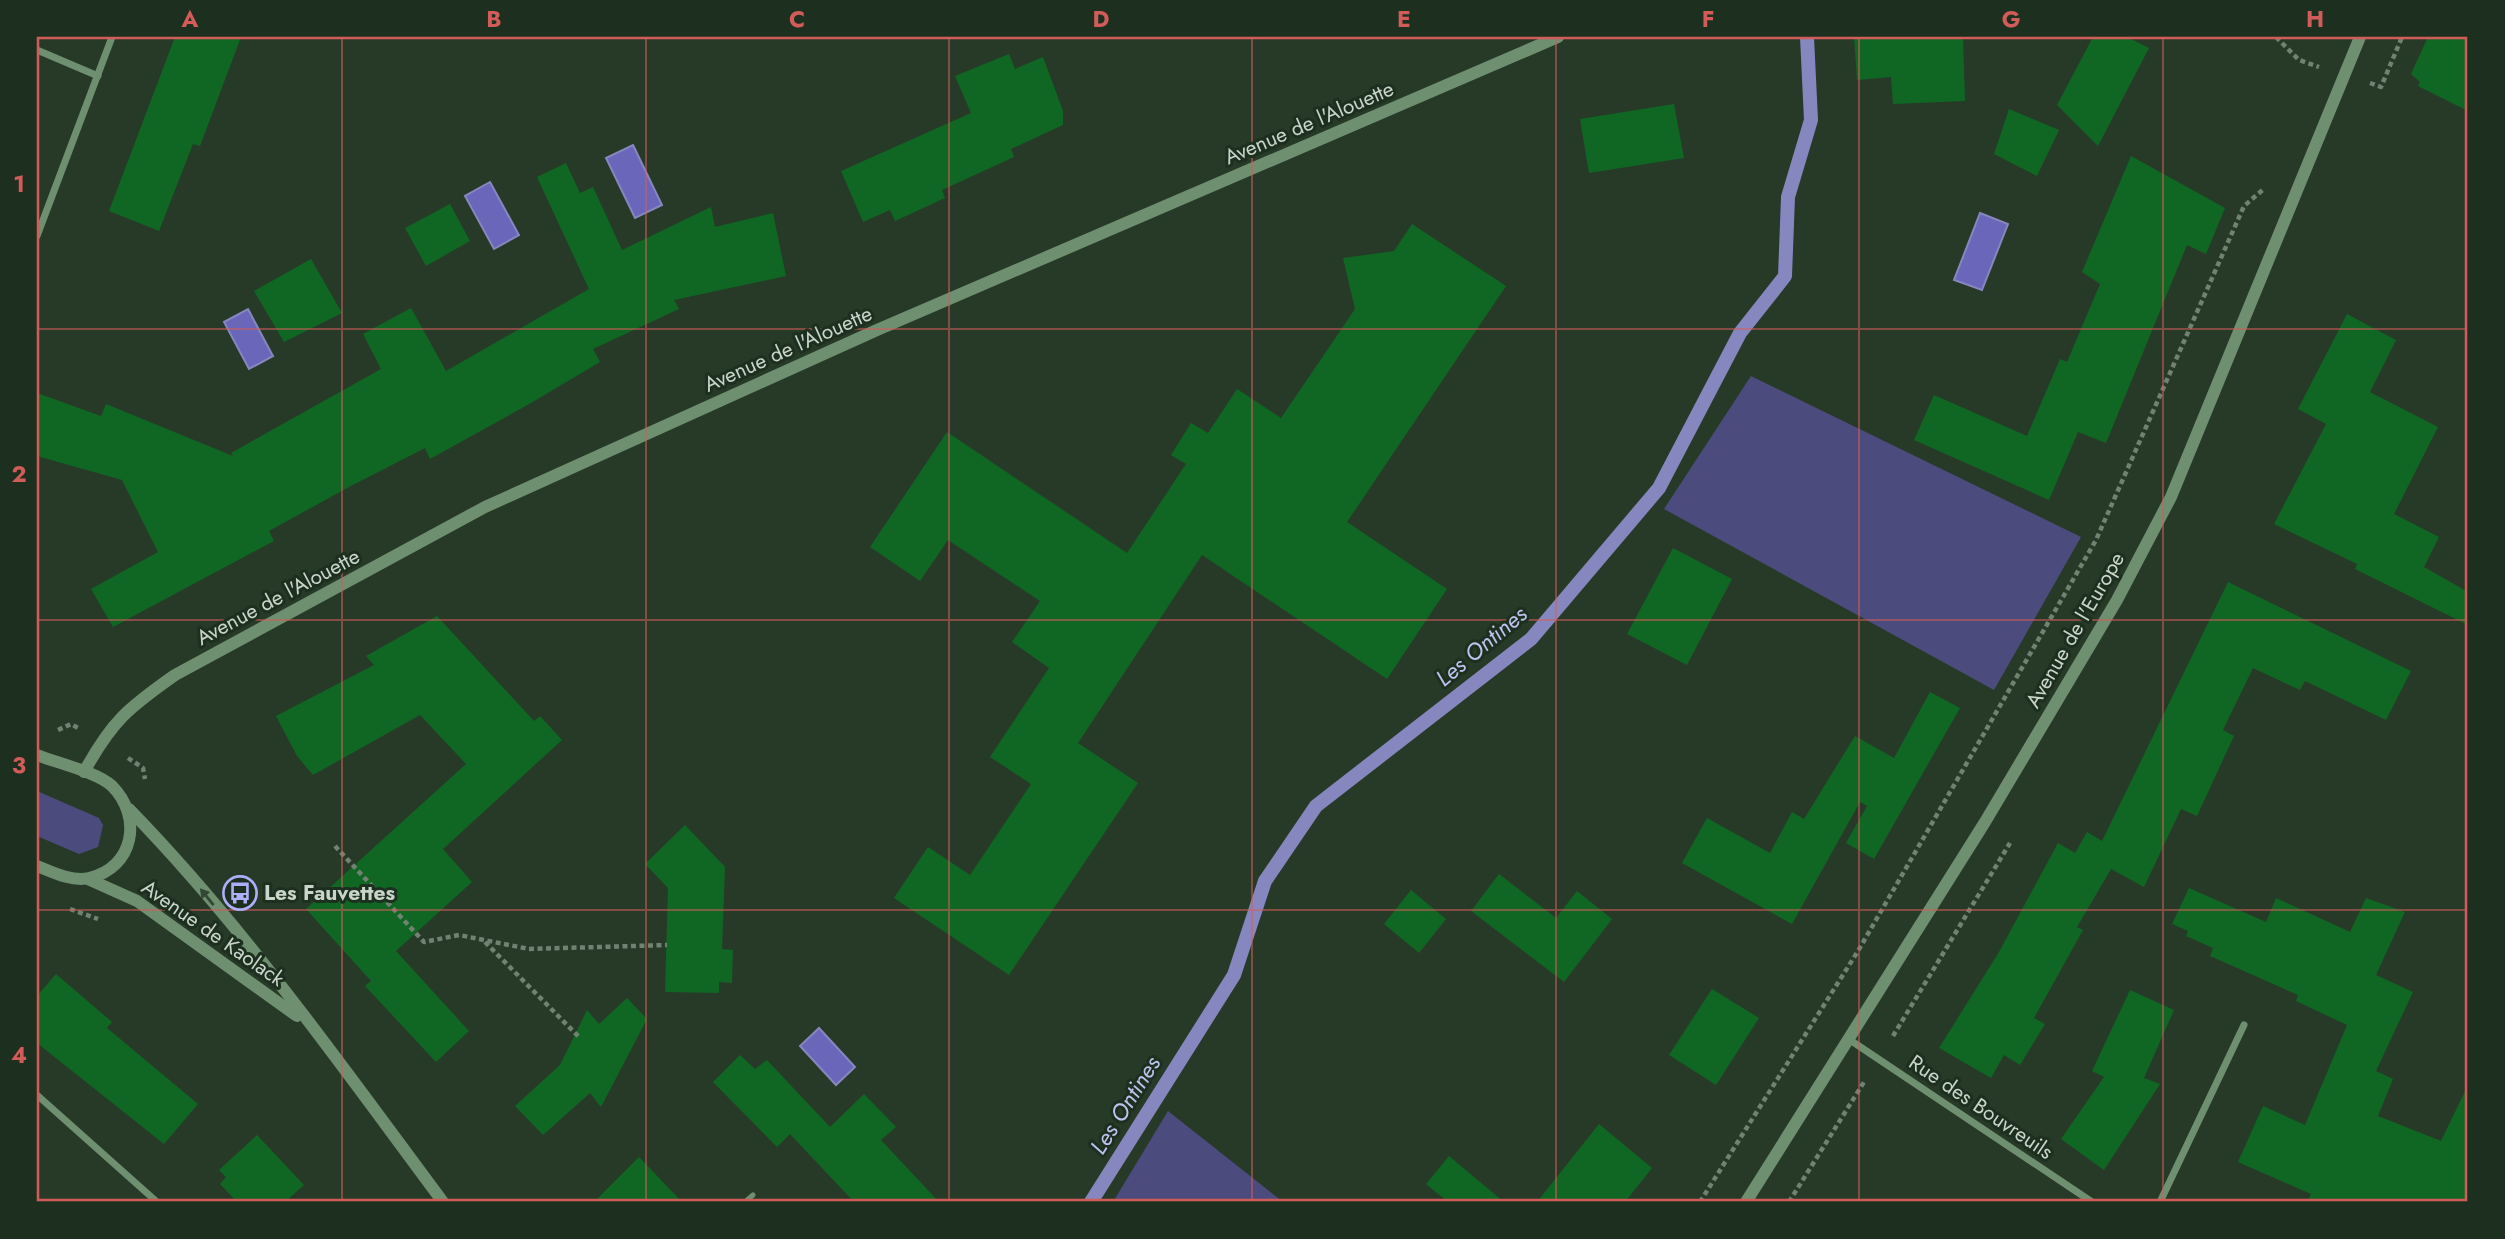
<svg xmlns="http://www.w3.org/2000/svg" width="2505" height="1239" viewBox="0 0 2505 1239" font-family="Jost,sans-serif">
<rect width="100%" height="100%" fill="#273a28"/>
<!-- green -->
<g fill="#4c4b7d">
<polygon points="1751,376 2081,537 1994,690 1664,509"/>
<polygon points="37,791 99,818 103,825 98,847 79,854 37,836"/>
<polygon points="1168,1111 1283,1202 1113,1202"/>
</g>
<!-- water -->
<g fill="#6a66ba" stroke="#8787bf" stroke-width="2">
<polygon points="633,145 662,205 635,218 606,158"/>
<polygon points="490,182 519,235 494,249 465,196"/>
<polygon points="1980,213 2008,224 1982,290 1954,280"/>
<polygon points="248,309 273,356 249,369 224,322"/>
<polygon points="819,1028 855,1067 836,1085 800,1046"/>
</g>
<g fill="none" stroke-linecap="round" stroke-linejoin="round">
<!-- stream -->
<polyline stroke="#8787bf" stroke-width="14" points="1091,1202 1234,975 1265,881 1316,806 1531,639 1659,488 1740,333 1785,276 1788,197 1811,120 1807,37"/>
</g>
<!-- building -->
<g fill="#106724">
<polygon points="175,37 241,37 200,146 193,144 159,231 109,211"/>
<polygon points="1854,37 1963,37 1965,101 1893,104 1891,77 1857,80"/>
<polygon points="2093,37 2127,37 2149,48 2098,146 2057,105"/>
<polygon points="2428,37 2468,37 2468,111 2418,86 2420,82 2411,74"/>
<polygon points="1009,54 1015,69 1043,57 1063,111 1063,125 1011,149 1014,157 942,190 945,198 895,221 890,210 863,222 841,171 971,113 955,76"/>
<polygon points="1674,104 1684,158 1589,173 1580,119"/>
<polygon points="2009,109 2059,130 2037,176 1994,154"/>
<polygon points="2131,156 2225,208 2206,254 2187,245 2106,443 2078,432 2049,500 1914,440 1934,395 2027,436 2060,359 2067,362 2100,284 2082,272"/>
<polygon points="566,163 580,193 593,187 622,250 711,207 715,227 773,213 786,276 674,300 679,309 593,349 600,362 531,403 430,459 425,448 347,488 269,531 274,541 113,627 91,589 158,552 122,480 37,456 37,393 101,416 106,404 233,456 231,453 381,369 363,334 411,308 446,371 589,289 537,177"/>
<polygon points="450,204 470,241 426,266 405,228"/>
<polygon points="1412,224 1506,286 1347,522 1447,589 1387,679 1202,555 1078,743 1138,783 1009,975 894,898 928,847 970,875 1031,784 990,757 1049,668 1012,642 1040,601 948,540 920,581 870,547 947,432 1127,553 1186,464 1171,455 1191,423 1208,433 1237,389 1281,418 1355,309 1343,258 1394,251"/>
<polygon points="311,259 342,313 284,342 254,291"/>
<polygon points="2347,314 2396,340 2370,392 2438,427 2394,514 2439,537 2424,567 2468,592 2468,625 2355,569 2357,564 2274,524 2326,424 2298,409"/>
<polygon points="1673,548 1732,579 1687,665 1627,634"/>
<polygon points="2228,582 2411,671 2386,720 2305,681 2300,690 2253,668 2223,730 2234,736 2197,816 2181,809 2144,887 2111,869 2077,927 2083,930 2034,1018 2045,1024 2020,1065 2004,1055 1991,1078 1939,1048 1999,952 2058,843 2075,853 2087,832 2102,841"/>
<polygon points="437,616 534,721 540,716 562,740 443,849 472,882 396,951 469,1031 436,1062 365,986 371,981 306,909 466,764 420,715 313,775 297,756 276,716 374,665 366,656"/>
<polygon points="1930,692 1960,708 1874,859 1846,843 1867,806 1860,802 1792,924 1682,863 1707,818 1770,853 1792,812 1804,819 1855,736 1894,758"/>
<polygon points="685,825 725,867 722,949 733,950 732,983 719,982 719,993 665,992 668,888 645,864"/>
<polygon points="1499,874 1556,918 1577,891 1612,919 1564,982 1471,911"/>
<polygon points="2189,888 2266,922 2276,898 2350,932 2366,898 2405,912 2376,975 2413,992 2376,1071 2393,1079 2378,1116 2441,1141 2468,1085 2468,1202 2307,1202 2311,1194 2238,1162 2263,1106 2305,1125 2347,1025 2296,1001 2298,995 2210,956 2213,948 2186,936 2188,931 2172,924"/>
<polygon points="1411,890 1446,919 1419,953 1384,924"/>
<polygon points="56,974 112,1022 107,1028 198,1104 164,1144 37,1043 37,996"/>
<polygon points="1712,989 1759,1018 1716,1085 1669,1055"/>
<polygon points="2130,990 2174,1010 2144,1078 2160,1084 2104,1170 2061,1139 2104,1077 2092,1071"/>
<polygon points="627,998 647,1019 601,1107 590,1093 543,1135 515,1106 560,1065 587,1010 599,1024"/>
<polygon points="740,1055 755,1069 767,1060 830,1127 864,1094 896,1127 881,1140 939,1202 854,1202 790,1134 777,1147 713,1082"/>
<polygon points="1599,1124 1652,1168 1625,1202 1537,1202"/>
<polygon points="257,1135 304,1185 285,1202 237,1202 220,1184 226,1177 219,1170"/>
<polygon points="1449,1156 1504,1202 1448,1202 1426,1184"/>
<polygon points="639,1157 682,1202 594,1202"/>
</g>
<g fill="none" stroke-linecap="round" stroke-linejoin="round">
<!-- path -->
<g stroke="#718172" stroke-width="4.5" stroke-dasharray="5 3.5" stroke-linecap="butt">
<polyline points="2276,37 2299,60 2319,67"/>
<polyline points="2370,83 2381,87 2402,37"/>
<polyline points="58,730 71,724 78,728"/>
<polyline points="128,758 143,768 145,779"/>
<polyline points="335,846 424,942 459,935 529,949 667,945"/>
<polyline points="70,909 98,919"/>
<polyline points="485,942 579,1037"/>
<polyline points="1893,1036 2010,843"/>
<polyline points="1700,1202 1858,951 2096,540 2244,206 2265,188"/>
<polyline points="1789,1202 1864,1082"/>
</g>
<!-- service -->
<polyline stroke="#6f8f71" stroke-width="5" points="745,1202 753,1195"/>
<!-- minor -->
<g stroke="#6f8f71" stroke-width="7">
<polyline points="37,50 98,76"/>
<polyline points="37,236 112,37"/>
<polyline points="1850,1040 2092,1202"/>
<polyline points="37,1095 157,1202"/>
<polyline points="2160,1202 2244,1025"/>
</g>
<!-- tertiary -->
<g stroke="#6f8f71" stroke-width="12">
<path d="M37,755c20,8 60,17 75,31 31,31 22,82 -23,92 -17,4 -37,-6 -52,-12"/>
<path d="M84,772c28,-51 44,-64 91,-97l310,-168 392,-177 681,-293"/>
<path d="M129,809c117,120 214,259 314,393"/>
<polyline points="88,879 137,901 297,1016"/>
<polyline points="1746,1202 1985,822 2117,600 2171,497 2360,37"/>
</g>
</g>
<!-- one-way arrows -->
<defs><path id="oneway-solid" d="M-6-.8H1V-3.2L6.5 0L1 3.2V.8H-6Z" transform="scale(1.75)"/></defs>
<use fill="#324834" href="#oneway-solid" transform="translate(207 897) rotate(-129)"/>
<!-- grid -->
<path fill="none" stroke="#d25c59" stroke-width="2" stroke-opacity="0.55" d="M342,37v1165M646,37v1165M949,37v1165M1252,37v1165M1556,37v1165M1859,37v1165M2163,37v1165M37,329h2431M37,620h2431M37,910h2431"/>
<!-- icons -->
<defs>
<g id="bus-ring" transform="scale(1.75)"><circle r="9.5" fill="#1d301f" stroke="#aeaefb" stroke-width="1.5"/><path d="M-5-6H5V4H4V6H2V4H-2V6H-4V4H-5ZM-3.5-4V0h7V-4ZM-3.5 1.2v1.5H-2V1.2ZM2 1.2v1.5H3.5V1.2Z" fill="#aeaefb"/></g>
</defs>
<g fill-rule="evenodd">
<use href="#bus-ring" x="240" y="893"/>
</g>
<g text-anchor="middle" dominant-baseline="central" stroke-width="6" stroke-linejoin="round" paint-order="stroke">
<!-- street labels -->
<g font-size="21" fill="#cad5ca" stroke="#1d301f">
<text transform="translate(1309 123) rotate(-23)">Avenue de l'Alouette</text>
<text transform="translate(788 349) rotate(-24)">Avenue de l'Alouette</text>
<text transform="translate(278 597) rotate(-28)">Avenue de l'Alouette</text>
<text transform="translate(2075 630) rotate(-60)">Avenue de l'Europe</text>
<text transform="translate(213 933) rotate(35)">Avenue de Kaolack</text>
<text transform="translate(1981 1107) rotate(34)">Rue des Bouvreuils</text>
</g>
<!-- poi labels -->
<g font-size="21" font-weight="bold" fill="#cad5ca" stroke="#1d301f" text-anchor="start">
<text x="264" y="893">Les Fauvettes</text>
</g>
<!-- water labels -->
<g font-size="23" font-style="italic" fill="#bfc1ee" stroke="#1d301f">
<text transform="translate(1481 646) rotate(-40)">Les Ontines</text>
<text transform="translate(1125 1105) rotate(-58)">Les Ontines</text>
</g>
</g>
<!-- border -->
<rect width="2505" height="1239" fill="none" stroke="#1d301f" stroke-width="77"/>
<rect x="38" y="38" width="2428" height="1162" fill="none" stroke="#d25c59" stroke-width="2.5"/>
<g font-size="23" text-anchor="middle" font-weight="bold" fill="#d25c59">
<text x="190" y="27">A</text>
<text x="494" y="27">B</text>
<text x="797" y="27">C</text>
<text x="1101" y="27">D</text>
<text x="1404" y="27">E</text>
<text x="1708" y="27">F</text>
<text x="2011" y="27">G</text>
<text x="2315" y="27">H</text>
<text x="19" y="192">1</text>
<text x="19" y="482">2</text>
<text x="19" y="773">3</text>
<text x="19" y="1063">4</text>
</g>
</svg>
